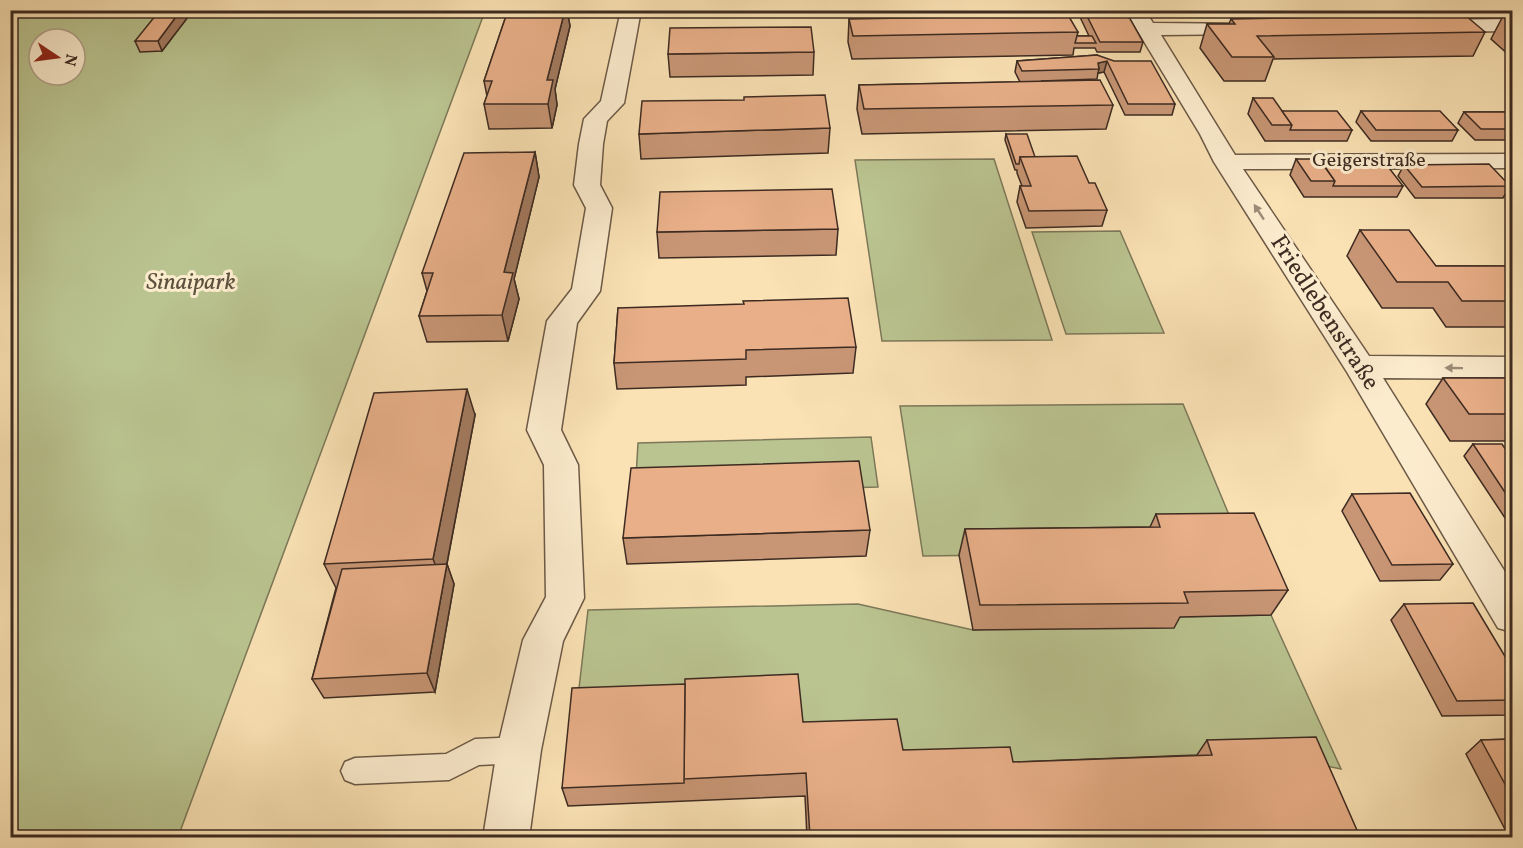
<svg xmlns="http://www.w3.org/2000/svg" width="1523" height="848" viewBox="0 0 1523 848" font-family="Vollkorn,serif">
<rect width="100%" height="100%" fill="#fae2b4"/>
<filter id="stains"><feTurbulence type="fractalNoise" baseFrequency=".00333" numOctaves="4"/><feColorMatrix values="0 0 0 0 .2 0 0 0 0 .09 0 0 0 0 .02 0 0 0 .5 -.17"/></filter>
<radialGradient id="worn" r=".72"><stop offset=".6" stop-color="#630" stop-opacity="0"/><stop offset="1" stop-color="#630" stop-opacity=".3"/></radialGradient>
<!-- green -->
<g fill="#bac490" stroke="#7c7859" stroke-width="1.5" fill-rule="evenodd">
<path d="M10,11h475l-307,826h-167zM39,39h36v36h-36z"/>
<polygon points="994,159 1052,340 882,341 855,160"/>
<polygon points="1120,231 1164,333 1066,334 1032,232"/>
<polygon points="1183,404 1239,539 1149,553 923,556 900,406"/>
<polygon points="871,437 878,487 635,494 638,443"/>
<polygon points="858,604 973,630 1171,617 1271,615 1341,769 1297,760 898,773 577,706 588,610"/>
</g>
<g fill="none" stroke-linecap="round" stroke-linejoin="round">
<!-- service casing -->
<g stroke="#6c5946" stroke-width="3">
<polygon id="service" points="519,737 529,741 533,750 529,759 519,763 479,765 449,780 355,784 345,780 341,771 345,762 355,758 446,754 475,739"/>
</g>
<!-- minor casing -->
<g stroke="#6c5946" stroke-width="3">
<g id="minor">
<polygon points="621,10 641,10 624,103 607,121 603,144 600,185 612,208 600,291 577,323 561,430 578,465 584,598 563,641 541,750 529,838 483,838 497,750 523,640 546,597 544,465 527,430 547,321 572,289 586,208 574,185 579,144 584,119 601,101"/>
<polygon points="1125,10 1145,10 1153,23 1258,24 1261,28 1258,32 1251,34 1161,35 1235,155 1512,154 1512,168 1243,169 1369,356 1512,357 1512,379 1383,378 1512,583 1512,632 1498,628 1347,372 1214,162 1200,134"/>
<polygon points="1512,19 1512,31 1432,32 1425,30 1422,26 1425,22 1432,20"/>
</g>
</g>
<!-- service -->
<use href="#service" fill="#fcecce" fill-rule="evenodd"/>
<!-- minor -->
<use href="#minor" fill="#fcecce" fill-rule="evenodd"/>
</g>
<!-- wall -->
<g fill="#c89675" stroke="#3d2b22" stroke-width="1.5">
<polygon points="508,10 567,10 570,26 555,89 557,105 552,128 489,129 484,104 487,96 484,81"/>
<polygon points="656,10 742,10 656,13"/>
<polygon points="1080,10 1125,10 1143,42 1140,52 1097,52 1095,48 1074,48 1073,55 852,59 848,42 849,19 1078,32 1077,36 1089,36 1079,15"/>
<polygon points="1219,10 1433,10 1221,14"/>
<polygon points="191,13 162,51 140,52 135,41"/>
<polygon points="1503,16 1512,16 1512,56 1510,56 1491,39"/>
<polygon points="1231,19 1485,32 1473,56 1273,59 1265,81 1224,81 1200,48 1207,24 1229,24"/>
<polygon points="814,52 813,75 670,77 668,54"/>
<polygon points="1097,55 1175,104 1172,115 1125,115 1104,72 1098,73 1097,79 1041,81 1113,105 1106,129 862,134 857,109 859,85 1020,82 1015,72 1017,61"/>
<polygon points="1253,98 1282,111 1352,130 1347,141 1265,141 1248,114"/>
<polygon points="1361,111 1458,130 1452,141 1371,141 1356,122"/>
<polygon points="1464,112 1512,112 1512,140 1475,140 1458,123"/>
<polygon points="830,128 828,153 641,159 639,134"/>
<polygon points="1006,134 1035,157 1089,183 1107,210 1102,226 1026,228 1017,202 1020,186 1022,186 1017,173 1017,170 1015,170 1005,140"/>
<polygon points="535,152 539,177 514,279 519,299 508,341 427,342 419,316 427,291 422,273"/>
<polygon points="1296,159 1323,164 1403,186 1397,197 1304,197 1290,175"/>
<polygon points="1404,165 1510,186 1503,198 1415,198 1398,176"/>
<polygon points="838,229 836,255 659,258 657,232"/>
<polygon points="1360,230 1436,266 1512,266 1512,327 1446,327 1433,308 1382,308 1347,256"/>
<polygon points="618,308 856,347 853,373 746,377 746,385 617,389 614,363"/>
<polygon points="1443,378 1512,378 1512,441 1450,441 1426,404"/>
<polygon points="475,415 447,564 454,584 435,692 324,698 312,679 336,588 324,564"/>
<polygon points="1473,444 1512,459 1512,524 1509,524 1464,456"/>
<polygon points="1352,494 1453,564 1440,580 1380,581 1342,511"/>
<polygon points="1156,514 1288,590 1271,615 1180,617 1174,628 973,630 959,555 965,529 1150,527"/>
<polygon points="870,530 866,556 627,564 623,538"/>
<polygon points="1404,604 1512,668 1512,715 1442,716 1391,620"/>
<polygon points="803,722 903,750 1013,762 1197,755 1207,740 1360,837 807,837 805,796 568,806 562,788"/>
<polygon points="1512,739 1512,837 1509,837 1466,754 1481,740"/>
</g>
<!-- shaded-wall -->
<g fill="#a27a5f" stroke="#3d2b22" stroke-width="1.5">
<polygon points="181,10 189,10 191,13 162,51 158,41"/>
<polygon points="565,10 567,10 570,26 555,89 557,105 552,128 548,104 547,80"/>
<polygon points="1107,61 1104,72 1098,73 1099,69 1098,63"/>
<polygon points="535,152 539,177 514,279 519,299 508,341 502,315 504,272"/>
<polygon points="467,389 475,415 443,584 433,559"/>
<polygon points="447,564 454,584 435,692 427,673"/>
<polygon points="367,831 371,837 365,837"/>
</g>
<!-- building -->
<g fill="#e8af88" stroke="#3d2b22" stroke-width="1.5">
<polygon points="160,10 181,10 158,41 135,41"/>
<polygon points="508,10 565,10 547,80 553,80 548,104 484,104 492,81 484,81"/>
<polygon points="1084,10 1125,10 1143,42 1100,42"/>
<polygon points="1068,15 1078,32 853,36 849,19"/>
<polygon points="1465,15 1485,32 1257,36 1274,57 1232,57 1207,24 1235,24 1231,19"/>
<polygon points="1503,16 1512,16 1512,24"/>
<polygon points="811,27 814,52 668,54 670,28"/>
<polygon points="1077,36 1092,36 1096,43 1075,43"/>
<polygon points="1097,55 1114,61 1151,61 1175,104 1128,104 1107,61 1098,63 1099,69 1022,71 1017,61"/>
<polygon points="1100,80 1113,105 864,109 859,85"/>
<polygon points="825,95 830,128 639,134 642,101 744,100 744,97"/>
<polygon points="1253,98 1273,98 1292,125 1272,125"/>
<polygon points="1282,111 1337,111 1352,130 1290,130 1292,125"/>
<polygon points="1361,111 1440,111 1458,130 1376,130"/>
<polygon points="1464,112 1512,112 1512,129 1481,129"/>
<polygon points="1006,134 1027,134 1035,157 1020,157 1019,164 1016,164"/>
<polygon points="535,152 504,272 513,273 502,315 419,316 433,273 422,273 464,153"/>
<polygon points="1077,156 1089,183 1095,183 1107,210 1029,211 1020,186 1031,186 1020,157"/>
<polygon points="1296,159 1319,159 1335,181 1311,181"/>
<polygon points="1323,164 1386,164 1403,186 1333,186 1335,181"/>
<polygon points="1489,164 1510,186 1422,187 1404,165"/>
<polygon points="832,189 838,229 657,232 660,192"/>
<polygon points="1360,230 1409,230 1436,266 1512,266 1512,301 1462,301 1448,282 1397,282"/>
<polygon points="848,298 856,347 746,350 746,359 614,363 618,308 744,304 743,301"/>
<polygon points="1443,378 1512,378 1512,414 1469,414"/>
<polygon points="467,389 433,559 324,564 374,393"/>
<polygon points="1473,444 1502,444 1512,459 1512,503"/>
<polygon points="859,461 870,530 623,538 631,468"/>
<polygon points="1410,493 1453,564 1392,565 1352,494"/>
<polygon points="1254,513 1288,590 1184,592 1188,603 980,605 965,529 1160,527 1156,514"/>
<polygon points="447,564 427,673 312,679 342,569"/>
<polygon points="1473,603 1512,668 1512,700 1457,701 1404,604"/>
<polygon points="798,674 803,722 897,719 903,750 1010,747 1013,762 1212,755 1207,740 1316,737 1360,837 914,837 913,836 864,837 810,837 806,773 684,779 685,679"/>
<polygon points="685,684 684,783 562,788 572,688"/>
<polygon points="1512,739 1512,797 1481,740"/>
<polygon points="367,831 365,837 236,837 238,833"/>
</g>
<!-- one-way arrows -->
<defs><path id="oneway-solid" d="M-6-.8H1V-3.2L6.5 0L1 3.2V.8H-6Z" transform="scale(1.5)"/></defs>
<g fill="#9c8c78">
<use href="#oneway-solid" transform="translate(1259 212) rotate(-123)"/>
<use href="#oneway-solid" transform="translate(1454 368) rotate(-179)"/>
</g>
<g text-anchor="middle" dominant-baseline="central" stroke-width="6" stroke-linejoin="round" paint-order="stroke">
<!-- far-street labels -->
<g font-size="20" fill="#3d2b22" stroke="#fcecce">
<text x="1369" y="161">Geigerstraße</text>
</g>
<!-- park labels -->
<g font-size="24" font-style="italic" fill="#5c513e" stroke="#fcecce">
<text x="191" y="283">Sinaipark</text>
</g>
<!-- street labels -->
<g font-size="24" fill="#3d2b22" stroke="#fcecce">
<text transform="translate(1324 313) rotate(57)">Friedlebenstraße</text>
</g>
</g>
<!-- margin -->
<rect width="1523" height="848" fill="none" stroke="#fae2b4" stroke-width="36"/>
<rect x="12" y="12" width="1499" height="824" fill="none" stroke="#3d2b22" stroke-width="3"/>
<rect x="18" y="18" width="1487" height="812" fill="none" stroke="#3d2b22" stroke-width="1.5"/>
<!-- north arrow -->
<g transform="translate(57 57) rotate(103)"><circle r="28" fill="#fcecce" stroke="#b09f89" stroke-width="1.5"/>
<path d="M0-4.5L10 22L0 15L-10 22Z" fill="#8f2418"/>
<text y="-9" font-size="16" font-weight="bold" text-anchor="middle" fill="#3d2b22">N</text>
</g>
<rect width="100%" height="100%" filter="url(#stains)"/>
<rect width="100%" height="100%" fill="url(#worn)"/>
</svg>
